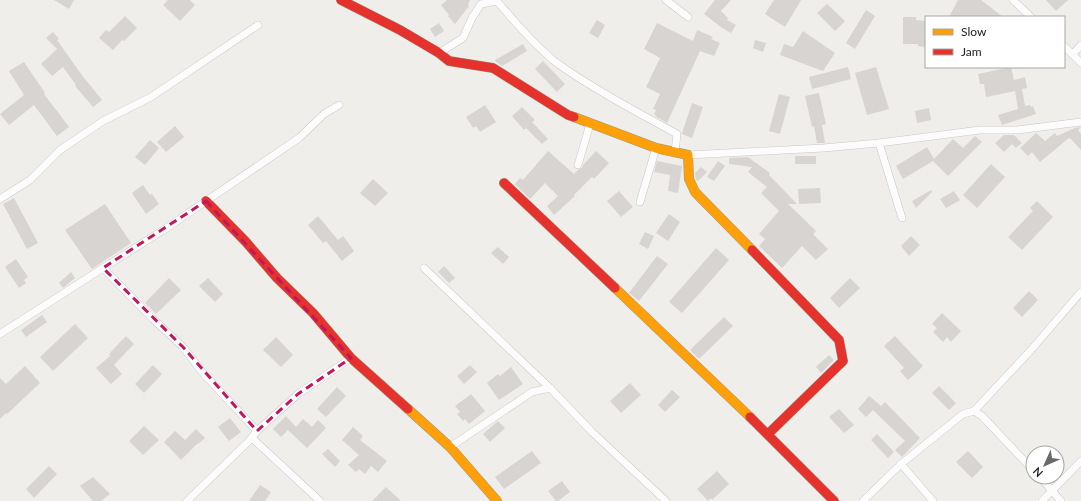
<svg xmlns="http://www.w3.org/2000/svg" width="1081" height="501" viewBox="0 0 1081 501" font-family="Lato,sans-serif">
<rect width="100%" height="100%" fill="#f0eeeb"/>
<!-- building -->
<g fill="#d7d4d2">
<polygon points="54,0 74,0 69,9"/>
<polygon points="168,0 190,0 195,5 180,21 163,5"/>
<polygon points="447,0 470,0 468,5 469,6 455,24 448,16 449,15 441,5"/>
<polygon points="715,0 731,0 721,11 728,18 727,20 736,25 731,33 721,27 704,14"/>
<polygon points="774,0 801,0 785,27 765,14"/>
<polygon points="958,0 981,0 1003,17 949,17"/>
<polygon points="1046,0 1068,0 1056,11"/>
<polygon points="827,4 845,21 835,31 817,13"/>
<polygon points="866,10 875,16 855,49 846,43"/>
<polygon points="125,16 137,28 124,41 122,40 113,50 99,38 106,30 109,32"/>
<polygon points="903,17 916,17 916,20 926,21 926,47 918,46 918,44 903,44"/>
<polygon points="597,20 605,25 598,38 589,33"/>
<polygon points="439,23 444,31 435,37 430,29"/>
<polygon points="657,23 693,41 697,30 713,37 711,39 720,43 714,56 700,51 667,123 655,116 656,115 654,114 656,110 653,109 660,94 646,87 660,58 644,49"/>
<polygon points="803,31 835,53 823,71 780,55 784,44 793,47"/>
<polygon points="53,32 59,39 57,40 81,74 102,100 93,107 75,86 76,85 63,67 52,76 41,64 57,49 46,38"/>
<polygon points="755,40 766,43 763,52 753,48"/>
<polygon points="523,44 527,51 502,66 496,62 495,60"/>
<polygon points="543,61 565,84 557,92 535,69"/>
<polygon points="24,62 45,93 44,94 69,127 57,136 34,105 9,125 0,114 24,95 9,71"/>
<polygon points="848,67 851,79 812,89 809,77"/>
<polygon points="876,67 889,109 867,115 855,73"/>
<polygon points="1011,67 1014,80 1025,77 1027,88 1022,89 1025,106 1030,105 1031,107 1033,106 1036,114 1002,125 998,115 1018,109 1015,91 986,97 984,84 980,84 978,74"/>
<polygon points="819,93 826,124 822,125 825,143 817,143 814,126 812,127 805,96"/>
<polygon points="779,94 790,97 780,134 769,131"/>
<polygon points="692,103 703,107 692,138 682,134 682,133"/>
<polygon points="485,105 496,122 480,132 476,126 473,128 466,117"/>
<polygon points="522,107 535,120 532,122 548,139 542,144 526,128 524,130 512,116"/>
<polygon points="929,108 931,120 917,123 915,111"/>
<polygon points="175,126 184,137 166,152 157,142"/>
<polygon points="1081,127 1078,130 1081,134 1081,150 1071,139 1069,138 1040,162 1032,152 1028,156 1020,148 1036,133 1045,141 1055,133 1057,136 1075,128"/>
<polygon points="1004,135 1014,135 1022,143 1016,148 1012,144 1004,152 995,143"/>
<polygon points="975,136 982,142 948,176 933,161 903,179 896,166 927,147 934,159 953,139 963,148"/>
<polygon points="150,140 159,148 145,165 135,157"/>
<polygon points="548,151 574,174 578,170 582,168 583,165 596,151 609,163 594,179 592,177 574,195 575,196 554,215 547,206 558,196 545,183 530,199 515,184 520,178 523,180"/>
<rect x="795" y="156" width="21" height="8"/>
<polygon points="748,157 770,173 769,175 797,204 788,204 816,231 813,234 828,249 816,260 802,246 782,268 759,246 765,239 759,234 779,211 761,193 767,187 748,172 752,167 729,164 729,158"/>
<polygon points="657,161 682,166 678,193 668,191 670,175 654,172"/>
<polygon points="718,161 725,166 714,181 707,177"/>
<polygon points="991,164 1005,177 977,208 963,195"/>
<polygon points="701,167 707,172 698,181 696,180 695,173"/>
<polygon points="373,179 388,193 375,206 360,193"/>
<polygon points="143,185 150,195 152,194 159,204 146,214 132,193"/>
<polygon points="820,188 821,203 799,204 798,189"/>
<polygon points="931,190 932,192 916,208 912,201"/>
<polygon points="619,191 633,207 621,217 607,201"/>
<polygon points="954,191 960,200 946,208 940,199"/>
<polygon points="14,198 38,243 27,249 3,204"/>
<polygon points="1037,201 1053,217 1022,250 1008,237 1033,211 1030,208"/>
<polygon points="105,204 131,243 92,269 65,230"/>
<polygon points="669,214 680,222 668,241 656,233"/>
<polygon points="318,216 338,240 343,236 354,251 342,261 326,241 323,243 308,225"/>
<polygon points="645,232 654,236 648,249 639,244"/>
<polygon points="911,236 920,245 909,256 901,246"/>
<polygon points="498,247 509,257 503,264 491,253"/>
<polygon points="716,248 729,260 682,313 669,302"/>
<polygon points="657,256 668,264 639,301 629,293"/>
<polygon points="16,259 28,277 24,280 26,283 19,288 5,267"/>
<polygon points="444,266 455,278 449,283 438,272"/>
<polygon points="71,272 75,278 63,288 59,283"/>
<polygon points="169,278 181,290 156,314 145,303"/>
<polygon points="208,278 223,294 215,302 199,286"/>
<polygon points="850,278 860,288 839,308 830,298"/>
<polygon points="1029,291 1038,300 1022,317 1013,308"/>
<polygon points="942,313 961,331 951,342 947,337 943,342 933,332 937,328 932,324"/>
<polygon points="42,315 47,322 26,337 21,330"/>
<polygon points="724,317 733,326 699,359 690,350"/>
<polygon points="75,324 88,338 53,371 40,357"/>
<polygon points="126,336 134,344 114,365 122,374 111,384 96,368 110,356 109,354"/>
<polygon points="895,336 923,366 908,380 900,371 904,368 884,346"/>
<polygon points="276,337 293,355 281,367 263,350"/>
<polygon points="829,355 834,360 821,373 816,367"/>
<polygon points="153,365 162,374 144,393 135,384"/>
<polygon points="470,365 477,372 464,384 457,376"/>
<polygon points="25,366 40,383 7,414 6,413 0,419 0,378 6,384"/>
<polygon points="511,367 523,384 499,400 487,383 498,374 500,376"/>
<polygon points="630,383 641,395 621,413 610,401"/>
<polygon points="939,386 956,403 949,410 932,393"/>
<polygon points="337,387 346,396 326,417 317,409"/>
<polygon points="672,390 680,397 665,412 658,405"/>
<polygon points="471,394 485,411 469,424 465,419 463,421 457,414 460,412 455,406"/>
<polygon points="869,396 881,406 885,402 920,438 902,457 895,450 905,441 873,410 866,417 858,409"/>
<polygon points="839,409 854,425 844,433 829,417"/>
<polygon points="286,416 296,427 303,419 312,427 318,420 326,428 307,448 288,430 281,437 273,429"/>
<polygon points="230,418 241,432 229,441 218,427"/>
<polygon points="498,421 505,428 490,442 483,434"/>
<polygon points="144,426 159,440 143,455 129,441"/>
<polygon points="353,427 363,436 360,440 387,461 378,472 371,466 365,474 359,469 356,472 348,465 359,455 342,440"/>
<polygon points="196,429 205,438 198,444 197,444 181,460 164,442 175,431 185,440"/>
<polygon points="877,434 894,452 888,458 871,440"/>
<polygon points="328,449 340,461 335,467 322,454"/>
<polygon points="532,451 541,463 504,489 495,477"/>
<polygon points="968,451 983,467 972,478 956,462"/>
<polygon points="49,466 57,474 34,498 26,489"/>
<polygon points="717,471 729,484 712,500 711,498 708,501 697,489"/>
<polygon points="93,477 110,494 101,501 93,501 80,486"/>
<polygon points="562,481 570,492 558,501 556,501 548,491"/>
<polygon points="260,485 271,492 265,501 249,501"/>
<polygon points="386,487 401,501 372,501"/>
</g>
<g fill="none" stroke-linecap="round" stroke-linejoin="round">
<!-- street casing -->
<g stroke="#c9c8c7" stroke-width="8">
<g id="street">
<path d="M496,0c18,21 36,42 57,60 14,11 29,20 44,29 26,16 53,30 80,45l-2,18"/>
<polyline points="666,0 688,17"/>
<polyline points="1013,0 1031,17"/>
<polyline points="1064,46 1081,63"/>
<polyline points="439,53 463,38 472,18 481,4 497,1"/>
<polyline points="1073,54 1081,45"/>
<polyline points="879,143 902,218"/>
<polyline points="688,155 823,148 879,143 980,130 1017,130 1081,122"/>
<polyline points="578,165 590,124"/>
<polyline points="0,199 30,180 60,150 103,121 151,97 258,25"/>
<polyline points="640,202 656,148"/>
<polyline points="103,268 153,319 183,347 203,373 257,431"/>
<polyline points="424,268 550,388"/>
<polyline points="0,334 103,268 162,231 299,138 324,114 339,105"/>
<polyline points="974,411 1031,350 1081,292"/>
<polyline points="252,438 320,501"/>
<polyline points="450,447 532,392 550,388 592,432 666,501"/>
<polyline points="901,464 963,414 974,411 982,416 1033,470"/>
<polyline points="1040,477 1061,501"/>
<polyline points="187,501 249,441 257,431 298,394 351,358"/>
<polyline points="863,501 901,464 933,501"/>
<polyline points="1042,501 1081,461"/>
</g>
</g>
<!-- slow casing -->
<g stroke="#999a82" stroke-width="10">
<g id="slow">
<polyline points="574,117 656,148 688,155 689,179 695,192 752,250"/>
<polyline points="615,288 750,417"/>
<polyline points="408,409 450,447 497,501"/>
</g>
</g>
<!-- jam casing -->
<g stroke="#999a82" stroke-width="10">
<g id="jam">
<polyline points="341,0 400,30 439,53 449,61 493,68 568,115 574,117"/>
<polyline points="504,183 615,288"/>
<polyline points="206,201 246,242 277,278 313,313 351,358 408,409"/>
<polyline points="752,250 839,340 843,361 768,434"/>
<polyline points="750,417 834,501"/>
</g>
</g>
<!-- street -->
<use href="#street" stroke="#fdfcfc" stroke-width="7"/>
<!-- slow -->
<use href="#slow" stroke="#ff9f0a" stroke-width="9"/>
<!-- jam -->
<use href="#jam" stroke="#e5322d" stroke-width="9"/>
</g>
<!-- marked area -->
<path fill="none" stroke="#c2185b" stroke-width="3" stroke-dasharray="8 5" stroke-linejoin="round" d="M206,201l145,157 -53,36 -41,37 -74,-84 -80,-79z"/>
<!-- legend -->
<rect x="925" y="16" width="140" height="52" fill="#ffffff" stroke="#a7a7a7"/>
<rect x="933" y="29" width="20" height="6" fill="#ff9f0a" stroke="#a7a7a7"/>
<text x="961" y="36" font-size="12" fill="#222222">Slow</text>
<rect x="933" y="49" width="20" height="6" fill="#e5322d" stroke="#a7a7a7"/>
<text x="961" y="56" font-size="12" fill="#222222">Jam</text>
<!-- north arrow -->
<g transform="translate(1045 465) rotate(225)"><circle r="19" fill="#ffffff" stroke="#a7a7a7"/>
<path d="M0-3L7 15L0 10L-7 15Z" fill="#6a6968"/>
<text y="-6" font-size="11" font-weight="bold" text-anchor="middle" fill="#222222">N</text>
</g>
</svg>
